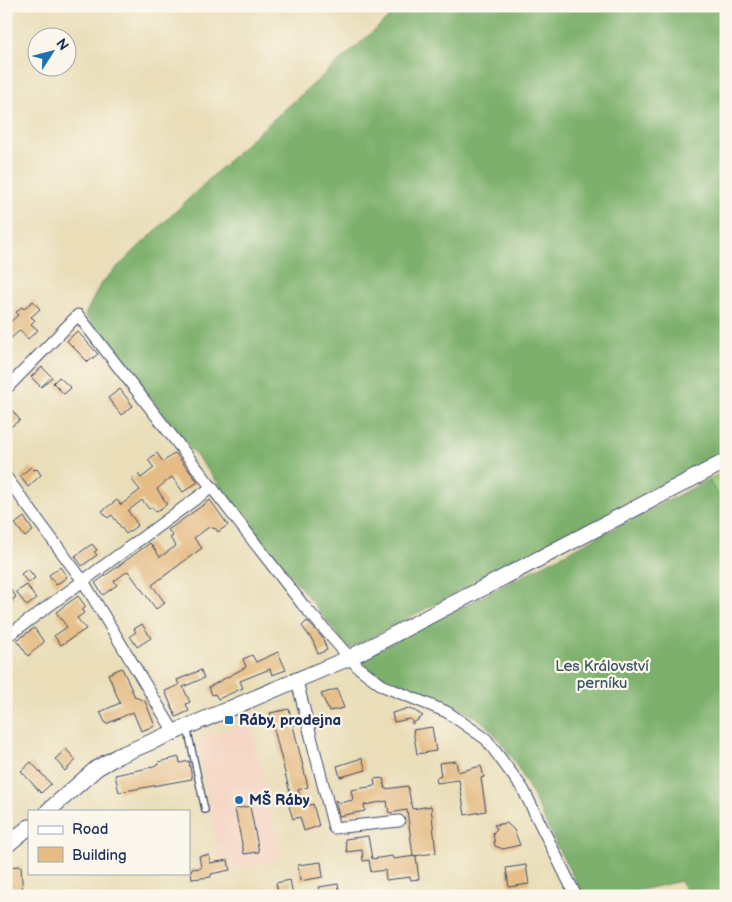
<svg xmlns="http://www.w3.org/2000/svg" width="732" height="902" viewBox="0 0 732 902" font-family="'Balsamiq Sans',sans-serif">
<rect width="100%" height="100%" fill="#fbf7ec"/>
<filter id="ink" filterUnits="userSpaceOnUse"><feTurbulence type="fractalNoise" baseFrequency=".02" numOctaves="2"/><feDisplacementMap in="SourceGraphic" scale="10" xChannelSelector="R" yChannelSelector="G"/><feConvolveMatrix kernelMatrix="1 2 1 2 8 2 1 2 1" color-interpolation-filters="sRGB"/></filter>
<filter id="wash" filterUnits="userSpaceOnUse"><feTurbulence type="fractalNoise" baseFrequency=".0096" numOctaves="4" result="noise"/><feDisplacementMap in="SourceGraphic" scale="20" xChannelSelector="R" yChannelSelector="G"/><feGaussianBlur stdDeviation="1.12" result="paint"/><feColorMatrix in="noise" values="0 0 0 0 0 0 0 0 0 0 0 0 0 0 0 0 0 1.4 0 .05"/><feComposite in="paint" operator="in"/></filter>
<g filter="url(#wash)">
<rect width="100%" height="100%" fill="#eadeb9"/>
<!-- built -->
<polygon fill="#f5d3c1" points="250,719 282,859 222,872 197,742"/>
<!-- green -->
<polygon fill="#9ccd7c" stroke="#5c7e6d" points="726,471 726,506 708,480"/>
<!-- forest -->
<g fill="#7db06c" stroke="#4c7065">
<polygon points="402,6 726,6 726,452 349,649 85,315 101,283 249,141"/>
<path d="M708,480l18,26v390h-37l-8,-15 -68,15h-29c-10,-18 -20,-36 -29,-54 -18,-37 -42,-96 -75,-122 -19,-16 -118,-38 -117,-62z"/>
</g>
<g id="blocks">
<!-- building -->
<g fill="#e5bc85">
<polygon points="33,301 40,309 31,317 35,320 31,324 38,330 28,339 20,330 6,343 6,326 18,315 16,312 22,307 24,309"/>
<polygon points="77,331 98,354 88,362 67,341"/>
<polygon points="42,367 52,377 41,387 31,377"/>
<polygon points="59,377 71,388 64,394 53,383"/>
<polygon points="120,389 133,406 121,415 108,398"/>
<polygon points="6,403 20,420 6,430"/>
<polygon points="157,453 163,462 175,453 198,482 183,492 172,477 157,489 167,504 156,512 152,507 149,509 142,500 128,511 138,525 126,534 112,515 108,518 102,511 117,500 121,505 140,490 132,480 138,474 141,478 154,468 148,460"/>
<polygon points="31,467 34,470 37,469 41,475 28,487 20,476"/>
<polygon points="210,500 228,525 218,532 216,529 209,527 194,538 202,548 152,585 165,603 156,609 128,571 114,581 117,585 103,595 95,583 150,543 160,557 176,546 170,538 173,536 168,530"/>
<polygon points="24,517 33,531 25,537 15,524"/>
<polygon points="92,544 97,550 94,552 97,555 82,566 75,556"/>
<polygon points="60,567 67,577 56,585 49,575"/>
<polygon points="28,569 35,578 28,583 21,574"/>
<polygon points="6,583 16,597 6,604"/>
<polygon points="27,585 36,599 27,606 16,592"/>
<polygon points="78,596 86,607 82,610 84,613 77,618 86,629 61,645 54,636 67,627 56,612"/>
<polygon points="307,621 322,637 327,650 318,654 313,641 302,626"/>
<polygon points="142,624 151,638 137,647 130,636 136,632 134,629"/>
<polygon points="34,628 44,642 28,656 17,640"/>
<polygon points="278,652 286,670 272,675 270,669 240,681 243,688 218,699 215,694 212,695 209,687 246,667 243,659 252,655 256,662"/>
<polygon points="122,668 135,697 145,701 155,726 141,731 133,712 106,724 100,712 120,703 108,674"/>
<polygon points="201,670 204,678 183,687 190,702 186,704 189,711 176,717 165,691 179,685 177,680"/>
<polygon points="337,689 344,708 329,711 321,694"/>
<polygon points="406,708 415,711 423,716 412,724 412,720 409,719 394,722 392,713 406,709"/>
<polygon points="289,709 308,787 298,790 303,807 313,804 319,826 304,831 300,817 293,819 289,806 293,805 270,713"/>
<polygon points="432,727 436,751 417,754 413,730"/>
<polygon points="66,749 76,760 65,771 55,759"/>
<polygon points="179,757 180,763 189,761 192,779 119,792 115,775 148,768 159,764 158,762"/>
<polygon points="362,758 366,770 340,777 337,766"/>
<polygon points="456,761 458,772 481,766 484,777 481,778 486,811 465,815 459,780 437,783 436,778 441,776 439,763"/>
<polygon points="31,762 51,784 41,793 21,771"/>
<polygon points="383,778 385,789 408,786 412,809 431,806 436,853 413,856 407,810 389,813 387,801 364,805 365,811 339,816 335,800 340,803 353,800 351,790 375,786 374,779"/>
<polygon points="250,806 259,852 244,854 235,809"/>
<polygon points="507,823 514,830 520,845 503,849 495,846 493,833 497,829 494,825"/>
<polygon points="368,836 372,859 392,856 393,859 416,856 419,879 411,880 410,877 386,880 385,870 371,872 369,860 363,861 362,850 347,852 345,839"/>
<polygon points="209,855 210,863 228,860 230,870 211,874 211,877 192,879 191,869 201,868 199,856"/>
<polygon points="321,862 323,877 300,881 298,865"/>
<polygon points="526,865 529,884 509,887 506,868"/>
<polygon points="21,866 23,896 6,896 6,867"/>
<polygon points="290,880 293,896 279,896 276,883"/>
<polygon points="338,884 340,896 321,896 319,887"/>
</g>
</g>
</g>
<g filter="url(#ink)">
<use href="#blocks" fill-opacity="0" stroke="#3a496c" stroke-width="1"/>
<g fill="none" stroke-linecap="round" stroke-linejoin="round">
<!-- service casing -->
<g stroke="#3a496c" stroke-width="8">
<polyline id="service" points="187,727 205,810"/>
</g>
<!-- minor casing -->
<g stroke="#3a496c" stroke-width="13">
<g id="minor">
<polyline points="6,389 78,315 303,605 358,667 383,686 447,712 486,739 523,789 576,896"/>
<polyline points="6,477 83,581 174,732"/>
<polyline points="6,637 212,487"/>
<polyline points="297,681 334,828 399,821"/>
</g>
</g>
<!-- tertiary casing -->
<g stroke="#3a496c" stroke-width="17">
<g id="tertiary">
<polyline points="48,811 97,768 118,756 349,658 726,461"/>
<polyline points="6,846 29,827"/>
</g>
</g>
<!-- service -->
<use href="#service" stroke="#fff" stroke-width="5.5"/>
<!-- minor -->
<use href="#minor" stroke="#fff" stroke-width="11"/>
<!-- tertiary -->
<use href="#tertiary" stroke="#fff" stroke-width="15"/>
</g>
</g>
<!-- markers -->
<g fill="#1f6fb2" stroke="#fbf7ec" stroke-width="2">
<rect x="224" y="715" width="10" height="10" rx="2.5"/>
<circle cx="239" cy="800" r="5"/>
</g>
<g text-anchor="middle" dominant-baseline="central" stroke-width="4.5" stroke-linejoin="round" paint-order="stroke">
<!-- park labels -->
<g font-size="15" fill="#3b5666" stroke="#fbf7ec">
<text x="602" y="666">Les Království<tspan x="602" dy="17">perníku</tspan></text>
</g>
<!-- poi labels -->
<g font-size="15" font-weight="bold" fill="#1b2f5e" stroke="#fbf7ec" text-anchor="start">
<text x="239" y="720">Ráby, prodejna</text>
<text x="249" y="800">MŠ Ráby</text>
</g>
</g>
<!-- margin -->
<rect width="732" height="902" fill="none" stroke="#fbf7ec" stroke-width="25"/>
<!-- legend -->
<rect x="28" y="810" width="162" height="65" fill="#fbf7ec" stroke="#a1a7b3"/>
<rect x="38" y="826" width="25" height="8" fill="#ffffff" stroke="#a1a7b3"/>
<text x="72" y="834" font-size="15" fill="#1b2f5e">Road</text>
<rect x="38" y="847" width="25" height="15" fill="#e5bc85" stroke="#a1a7b3"/>
<text x="72" y="860" font-size="15" fill="#1b2f5e">Building</text>
<!-- north arrow -->
<g transform="translate(52 52) rotate(54)"><circle r="24" fill="#fbf7ec" stroke="#a1a7b3"/>
<path d="M0-4L9 19L0 12L-9 19Z" fill="#1f6fb2"/>
<text y="-8" font-size="14" font-weight="bold" text-anchor="middle" fill="#1b2f5e">N</text>
</g>
</svg>
